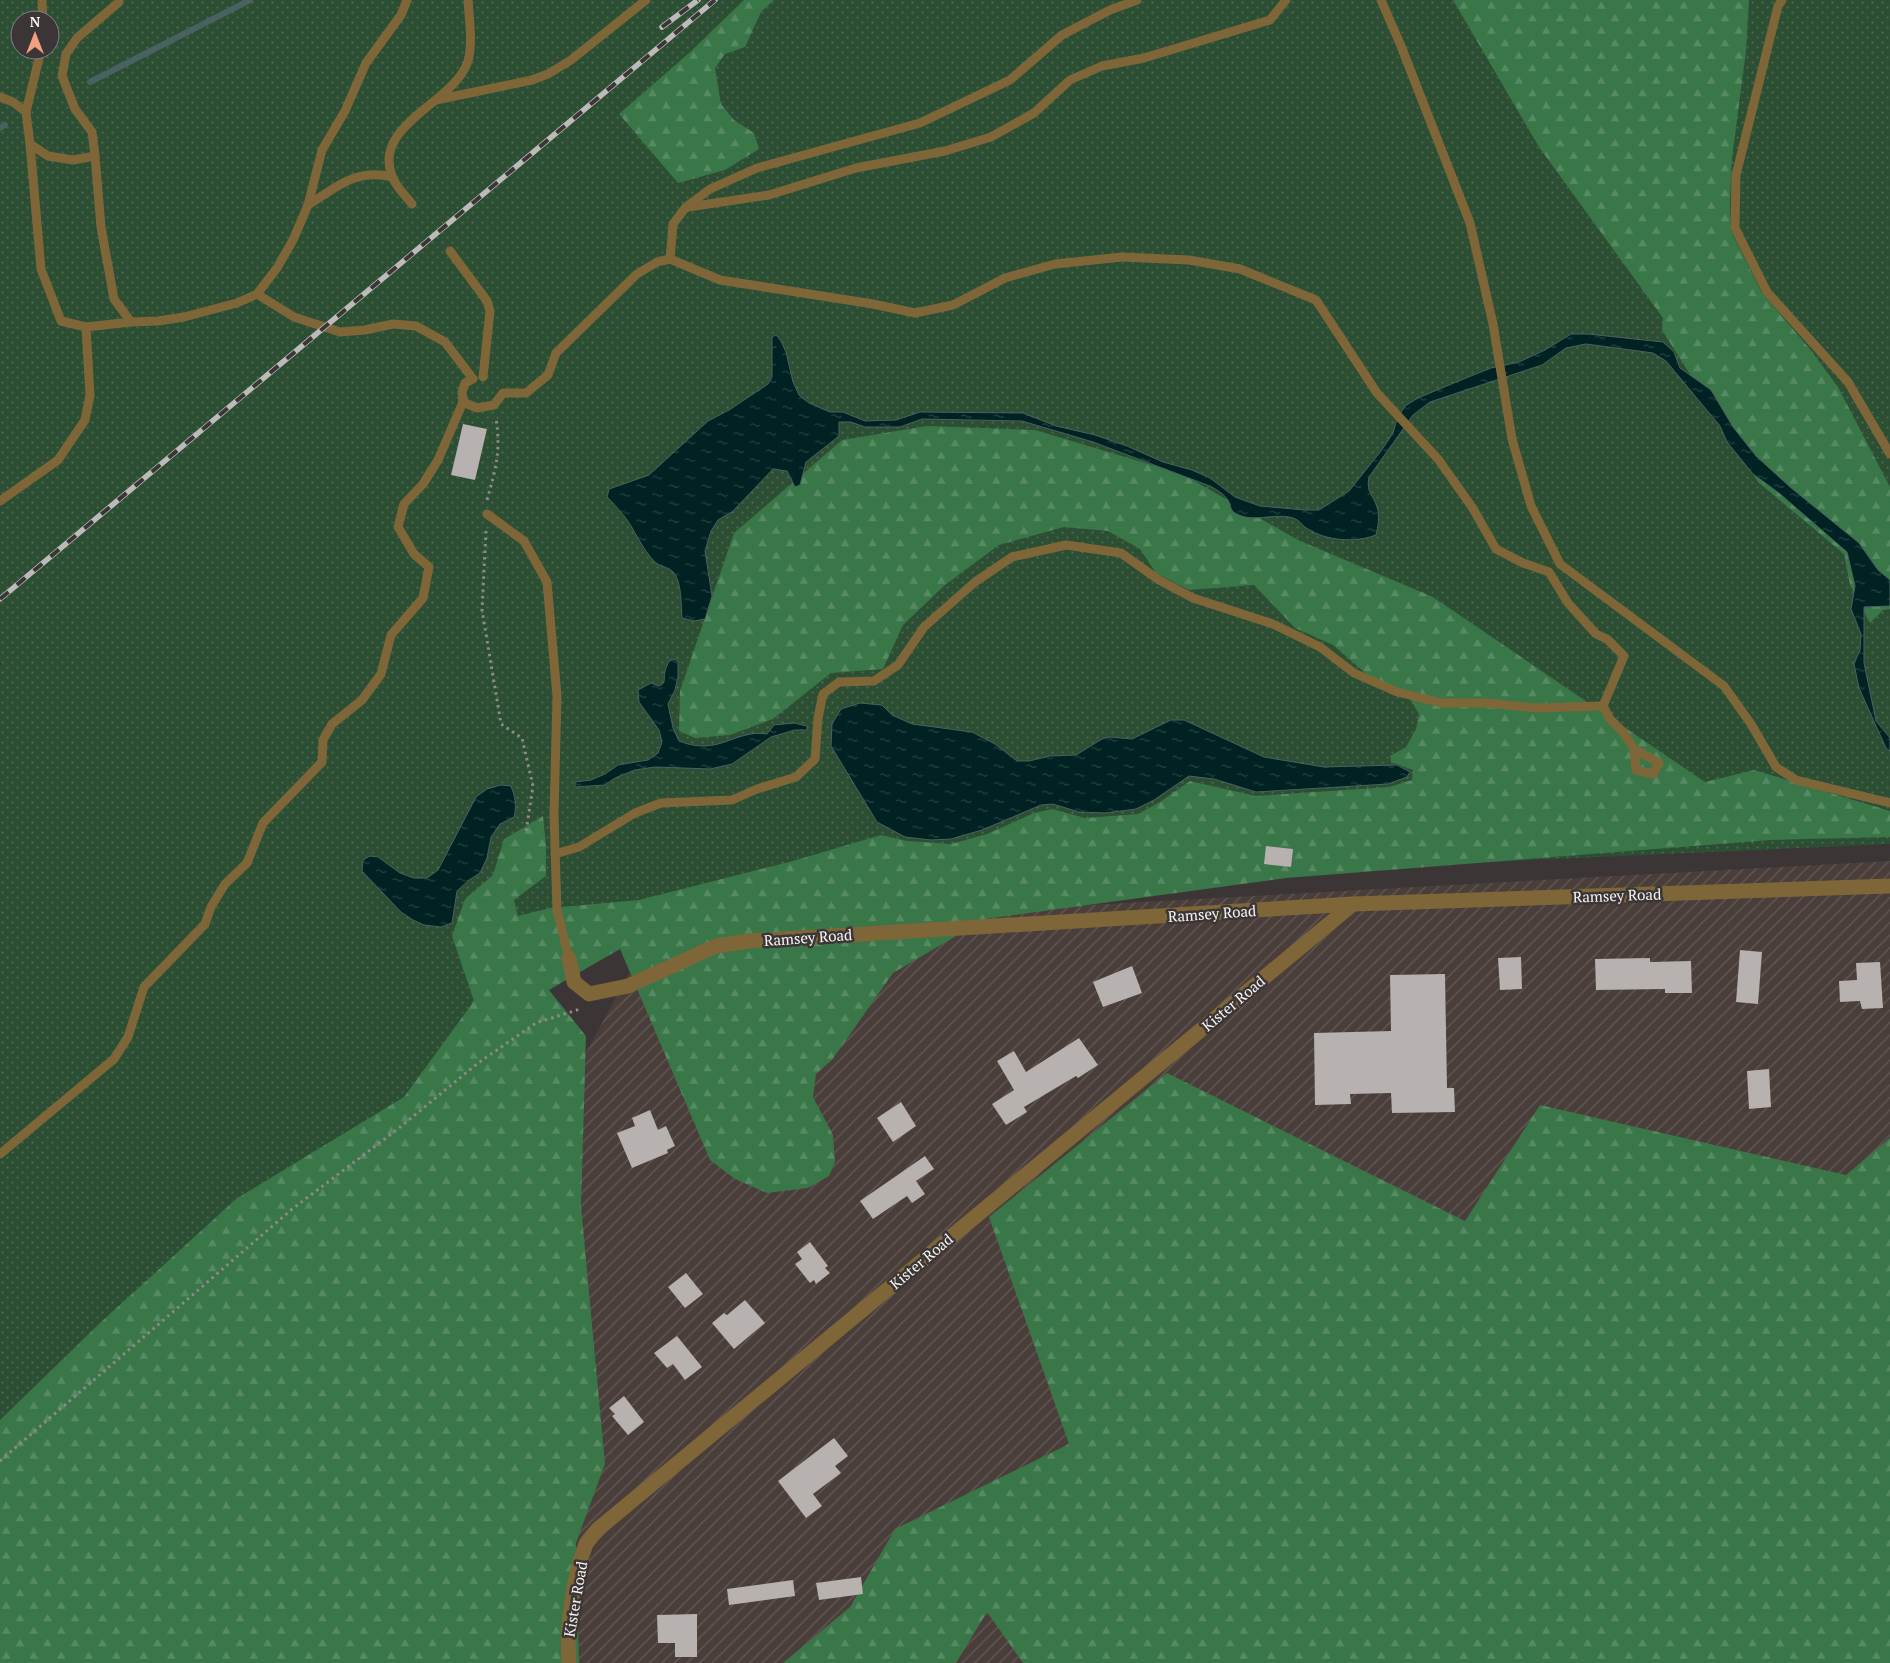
<svg xmlns="http://www.w3.org/2000/svg" width="1890" height="1663" viewBox="0 0 1890 1663" font-family="'PT Serif',serif">
<defs>
<pattern id="industrial-furrows" width="10" height="10" patternUnits="userSpaceOnUse" patternTransform="scale(1.25)"><rect width="10" height="10" fill="#493e39"/><path d="M-1 1l2-2M0 10L10 0M9 11l2-2" fill="none" stroke="#645a56"/></pattern>
<pattern id="grass-dots" width="8" height="8" patternUnits="userSpaceOnUse" patternTransform="scale(1.25)"><rect width="8" height="8" fill="#2c4e33"/><path d="M2 2h.1M6 6h.1" fill="none" stroke="#4b6851" stroke-width="1.8" stroke-linecap="round"/></pattern>
<pattern id="forest-firs" width="22" height="20" patternUnits="userSpaceOnUse" patternTransform="scale(1.25)"><rect width="22" height="20" fill="#397648"/><path d="M5 1l3.5 6h-7zM16 11l3.5 6h-7z" fill="#568a63"/></pattern>
<pattern id="water-ripples" width="26" height="14" patternUnits="userSpaceOnUse" patternTransform="scale(1.25)"><rect width="26" height="14" fill="#002223"/><path d="M2 4q2-2 4 0t4 0M15 11q2-2 4 0t4 0" fill="none" stroke="#264343"/></pattern>
</defs>
<rect width="100%" height="100%" fill="#3b3635"/>
<!-- industrial -->
<polygon fill="url(#industrial-furrows)" points="1890,861 1890,1663 536,1663 548,1123 653,929"/>
<!-- grass -->
<path fill="url(#grass-dots)" fill-rule="evenodd" d="M0,0h1890v844l-1140,51 -108,12 -642,554v-795l2,-2 -2,-3zM20,20h30v30h-30z"/>
<!-- forest -->
<g fill="url(#forest-firs)">
<polygon points="744,0 774,0 761,12 745,47 725,54 715,68 721,104 734,120 754,133 759,149 725,170 678,183 619,114 689,53"/>
<polygon points="1453,0 1749,0 1746,51 1732,158 1730,204 1731,231 1762,293 1810,349 1838,387 1890,487 1890,609 1883,610 1870,623 1850,585 1844,554 1758,482 1662,330 1663,318 1539,147"/>
<polygon points="927,426 1035,430 1182,474 1298,540 1433,597 1705,782 1754,770 1890,811 1890,837 1771,840 1286,878 985,919 893,973 832,1060 816,1074 813,1097 833,1135 835,1162 829,1176 808,1188 767,1193 735,1179 710,1160 620,949 549,990 586,1036 581,1206 605,1464 576,1543 579,1663 0,1663 0,1420 100,1323 236,1199 404,1097 474,1001 452,936 465,899 493,875 504,839 543,816 546,845 546,876 514,900 518,916 550,908 639,900 793,861 881,835 907,841 951,844 987,834 1034,813 1052,809 1085,818 1138,814 1160,802 1190,781 1256,796 1389,787 1412,780 1413,770 1391,762 1390,756 1406,747 1416,729 1419,714 1405,691 1370,677 1333,645 1295,628 1254,585 1189,590 1156,573 1140,549 1108,531 1064,527 999,545 945,585 903,625 883,669 831,673 773,719 730,735 695,738 679,731 680,691 734,533 842,440"/>
<polygon points="1167,1073 1465,1221 1540,1105 1846,1175 1890,1138 1890,1663 1023,1663 987,1612 956,1663 783,1663 850,1607 895,1529 1069,1444 989,1217"/>
</g>
<!-- water -->
<g fill="url(#water-ripples)" stroke="#4a6161">
<path d="M1571,334h17l75,8 11,10 6,16 31,22 22,37 23,29 34,31 69,56 19,27 12,10v26l-26,1v56l12,58 14,17v13l-4,-3 -27,-60 -5,-24 6,-14 1,-16 -10,-25 4,-23 -8,-34 -68,-59 -26,-19 -26,-32 -7,-16 -54,-65 -13,-8 -67,-9 -20,4 -24,17 -112,37 -17,13 -44,62c-3,16 4,17 8,30 3,9 1,20 -1,28 -21,8 -49,6 -68,-6 -6,-3 -8,-9 -15,-11 -19,-6 -40,6 -58,-5 -5,-3 -4,-8 -7,-13 -4,-6 -12,-11 -18,-14l-117,-44 -71,-21 -100,-2 -22,8h-35l-14,-5h-12v14l-33,26 -6,23 -5,2 -8,-16 -14,-2 -40,42 -15,9 -7,11 -6,20 7,45 -7,23 -11,2 -12,-3c-1,-11 0,-35 -8,-45 -4,-6 -14,-6 -19,-11 -9,-9 -14,-19 -20,-29 -7,-14 -17,-25 -28,-36l2,-8 40,-14 59,-54 21,-11 39,-26 4,-7v-40l4,-2 5,6 5,11 7,30 6,13 10,8 21,9h13l22,9 31,-1 24,-8 103,1 33,13 39,9 32,11 36,16 29,8 18,8 25,19 25,9 45,4h14l30,-19 32,-40 12,-18 4,-14 8,-13 13,-8 43,-18 30,-12 28,-6 26,-12z"/>
<path d="M674,659l4,2v16l-3,13 -7,14 5,24 6,13c40,16 55,-12 88,-7l7,-9 20,-2 13,3v4h-12l-24,7 -39,27 -22,5 -55,-2 -20,3 -20,8 -10,7 -30,2v-5l16,-2 14,-6 13,-9 30,-5 10,-7 4,-11 -3,-12 -20,-28 -1,-12 13,-7 8,3c8,-3 4,-7 6,-14 0,-3 3,-8 4,-11z"/>
<polygon points="860,703 882,705 892,715 912,724 972,732 995,744 1017,761 1029,761 1050,756 1076,755 1102,739 1110,737 1132,739 1171,720 1184,720 1264,757 1324,767 1397,765 1410,772 1407,777 1388,784 1256,792 1214,779 1189,776 1154,800 1136,809 1105,813 1079,812 1053,804 1041,805 982,830 951,839 931,840 905,837 877,822 831,746 832,724 841,709"/>
<path d="M501,785l10,1c4,10 6,20 3,31l-14,7 -9,13 -4,21 -7,15 -11,7 -12,11 -5,32 -11,4 -17,-2 -11,-5 -12,-8 -39,-41 1,-11 7,-4 8,1 22,16 14,5h13l11,-8 38,-73 11,-8z"/>
</g>
<g fill="none" stroke-linecap="round" stroke-linejoin="round">
<!-- stream -->
<g stroke="#4a6161" stroke-width="6">
<polyline points="90,82 250,0"/>
<polyline points="0,128 5,125"/>
</g>
</g>
<!-- building -->
<g fill="#b7b1af">
<polygon points="463,424 487,429 475,480 451,475"/>
<polygon points="1266,846 1293,849 1291,867 1264,864"/>
<polygon points="1740,950 1762,952 1758,1004 1736,1002"/>
<polygon points="1521,957 1522,989 1500,990 1498,958"/>
<polygon points="1650,958 1650,962 1691,961 1692,993 1665,993 1665,989 1596,990 1595,959"/>
<polygon points="1880,962 1883,1008 1862,1009 1860,1001 1840,1002 1839,981 1857,980 1856,963"/>
<polygon points="1132,966 1142,993 1103,1007 1093,982"/>
<polygon points="1445,974 1447,1088 1454,1088 1455,1112 1392,1113 1391,1093 1350,1094 1351,1104 1315,1105 1314,1033 1391,1031 1390,975"/>
<polygon points="1079,1038 1098,1065 1078,1078 1076,1076 1024,1107 1027,1112 1006,1125 992,1104 1014,1090 997,1061 1014,1051 1026,1072"/>
<polygon points="1769,1069 1771,1107 1749,1109 1747,1071"/>
<polygon points="901,1102 916,1126 893,1142 877,1118"/>
<polygon points="650,1110 658,1130 666,1126 675,1146 667,1150 668,1153 632,1168 617,1133 635,1126 632,1118"/>
<polygon points="925,1156 934,1169 916,1181 925,1194 912,1203 907,1196 873,1219 860,1201"/>
<polygon points="810,1242 828,1266 825,1268 830,1273 816,1284 814,1280 810,1283 795,1264 802,1259 797,1252"/>
<polygon points="686,1273 703,1294 685,1308 668,1287"/>
<polygon points="745,1300 765,1323 734,1349 712,1323 724,1313 727,1315"/>
<polygon points="677,1336 702,1367 685,1380 673,1364 667,1368 654,1353"/>
<polygon points="624,1396 644,1422 628,1435 612,1416 615,1414 609,1408"/>
<polygon points="834,1438 848,1456 835,1466 841,1473 813,1494 822,1506 806,1518 778,1481"/>
<polygon points="861,1577 863,1594 819,1600 816,1583"/>
<polygon points="793,1580 795,1596 729,1605 727,1589"/>
<polygon points="697,1614 697,1657 675,1657 675,1643 658,1643 657,1615"/>
</g>
<g fill="none" stroke-linecap="round" stroke-linejoin="round">
<!-- path -->
<g stroke="#8e8a89" stroke-width="3" stroke-dasharray="2.5 4" stroke-linecap="butt">
<path d="M487,500c9,-32 14,-49 9,-82"/>
<polyline points="486,531 482,610 501,724 522,738 533,786 526,832"/>
<polyline points="0,1461 291,1210 399,1128 478,1063 536,1023 577,1010 580,1007"/>
</g>
<!-- lane -->
<g stroke="#7e6639" stroke-width="9">
<polyline points="42,0 43,20"/>
<polyline points="1381,0 1401,46 1470,223 1493,324 1512,439 1531,506 1560,564 1724,686 1751,724 1776,767 1796,780 1890,803"/>
<polyline points="1782,0 1778,6 1736,175 1735,228 1767,292 1848,382 1890,454"/>
<polyline points="41,50 26,112 30,144 48,156 73,160 95,156 92,132 75,109 62,76 66,54 77,38 119,2 119,0"/>
<polyline points="0,97 13,102 26,112"/>
<polyline points="436,100 532,80 548,74 571,60 646,0"/>
<polyline points="30,144 41,269 61,321 86,327"/>
<path d="M412,204c-6,-8 -17,-18 -20,-28 -20,-52 63,-73 76,-115 5,-18 1,-43 0,-61"/>
<path d="M308,205c29,-18 48,-37 84,-28"/>
<polyline points="688,207 769,195 856,168 945,151 991,137 1034,113 1070,80 1102,66 1144,58 1270,20 1286,0"/>
<polyline points="450,251 487,301 490,311 483,377"/>
<polyline points="670,259 720,280 873,304 915,313 953,305 1005,278 1055,264 1122,257 1189,260 1240,269 1316,300 1377,393 1438,459 1472,507 1496,549 1523,563 1549,572 1568,603 1596,634 1607,639 1624,656 1603,706 1610,719 1624,733 1634,749 1659,763 1653,774 1636,770 1634,749"/>
<polyline points="131,322 158,321 184,317 237,303 257,294 277,268 293,240 308,205 322,150 345,111 366,63 401,15 407,0"/>
<polyline points="463,402 477,408 494,405 503,393 526,393 548,375 556,353 637,274 657,262 670,259 673,224 686,207 710,189 757,168 920,123 1010,80 1062,35 1110,10 1137,0"/>
<polyline points="0,501 58,460 85,420 90,395 86,327 131,322 114,299 101,227 95,156"/>
<polyline points="487,514 524,541 547,582 557,696 554,815 557,910 569,958"/>
<polyline points="555,854 579,847 635,813 661,803 732,800 757,789 796,777 815,759 818,718 823,694 839,682 874,681 898,665 924,627 975,582 1012,557 1066,545 1121,553 1159,580 1193,598 1273,624 1320,647 1354,673 1397,692 1442,703 1487,703 1536,708 1603,706"/>
<polyline points="0,1154 114,1059 128,1037 144,987 205,924 211,907 225,884 247,863 263,823 322,762 323,740 332,724 362,700 381,674 391,635 423,598 429,567 414,554 398,527 404,504 423,484 438,460 463,402 462,392 465,383 473,379 445,342 416,326 393,324 365,330 340,332 294,317 257,294"/>
</g>
<!-- street -->
<g stroke="#7e6639" stroke-width="15">
<polyline points="569,958 574,982 589,994 628,986 716,946 749,941 1353,904 1890,886"/>
<path d="M569,1663c-3,-34 4,-87 17,-119 3,-5 8,-10 12,-15l755,-625"/>
</g>
<!-- rail casing -->
<g stroke="#bebab9" stroke-width="5.5">
<g id="rail">
<polyline points="662,27 698,0"/>
<polyline points="0,599 715,0"/>
</g>
</g>
<!-- rail -->
<use href="#rail" stroke="#3b3635" stroke-width="4" stroke-dasharray="11" stroke-linecap="butt"/>
</g>
<g text-anchor="middle" dominant-baseline="central" stroke-width="5" stroke-linejoin="round" paint-order="stroke">
<!-- street labels -->
<g font-size="15" fill="#f6f3f2" stroke="#3b3635">
<text transform="translate(1617 895) rotate(-2)">Ramsey Road</text>
<text transform="translate(1212 913) rotate(-4)">Ramsey Road</text>
<text transform="translate(808 937) rotate(-4)">Ramsey Road</text>
<text transform="translate(1233 1003) rotate(-40)">Kister Road</text>
<text transform="translate(921 1261) rotate(-40)">Kister Road</text>
<text transform="translate(575 1599) rotate(-80)">Kister Road</text>
</g>
</g>
<!-- north arrow -->
<g transform="translate(35 35)"><circle r="24" fill="#3b3635" stroke="#868281"/>
<path d="M0-4L9 19L0 12L-9 19Z" fill="#f2a080"/>
<text y="-8" font-size="14" font-weight="bold" text-anchor="middle" fill="#f6f3f2">N</text>
</g>
</svg>
